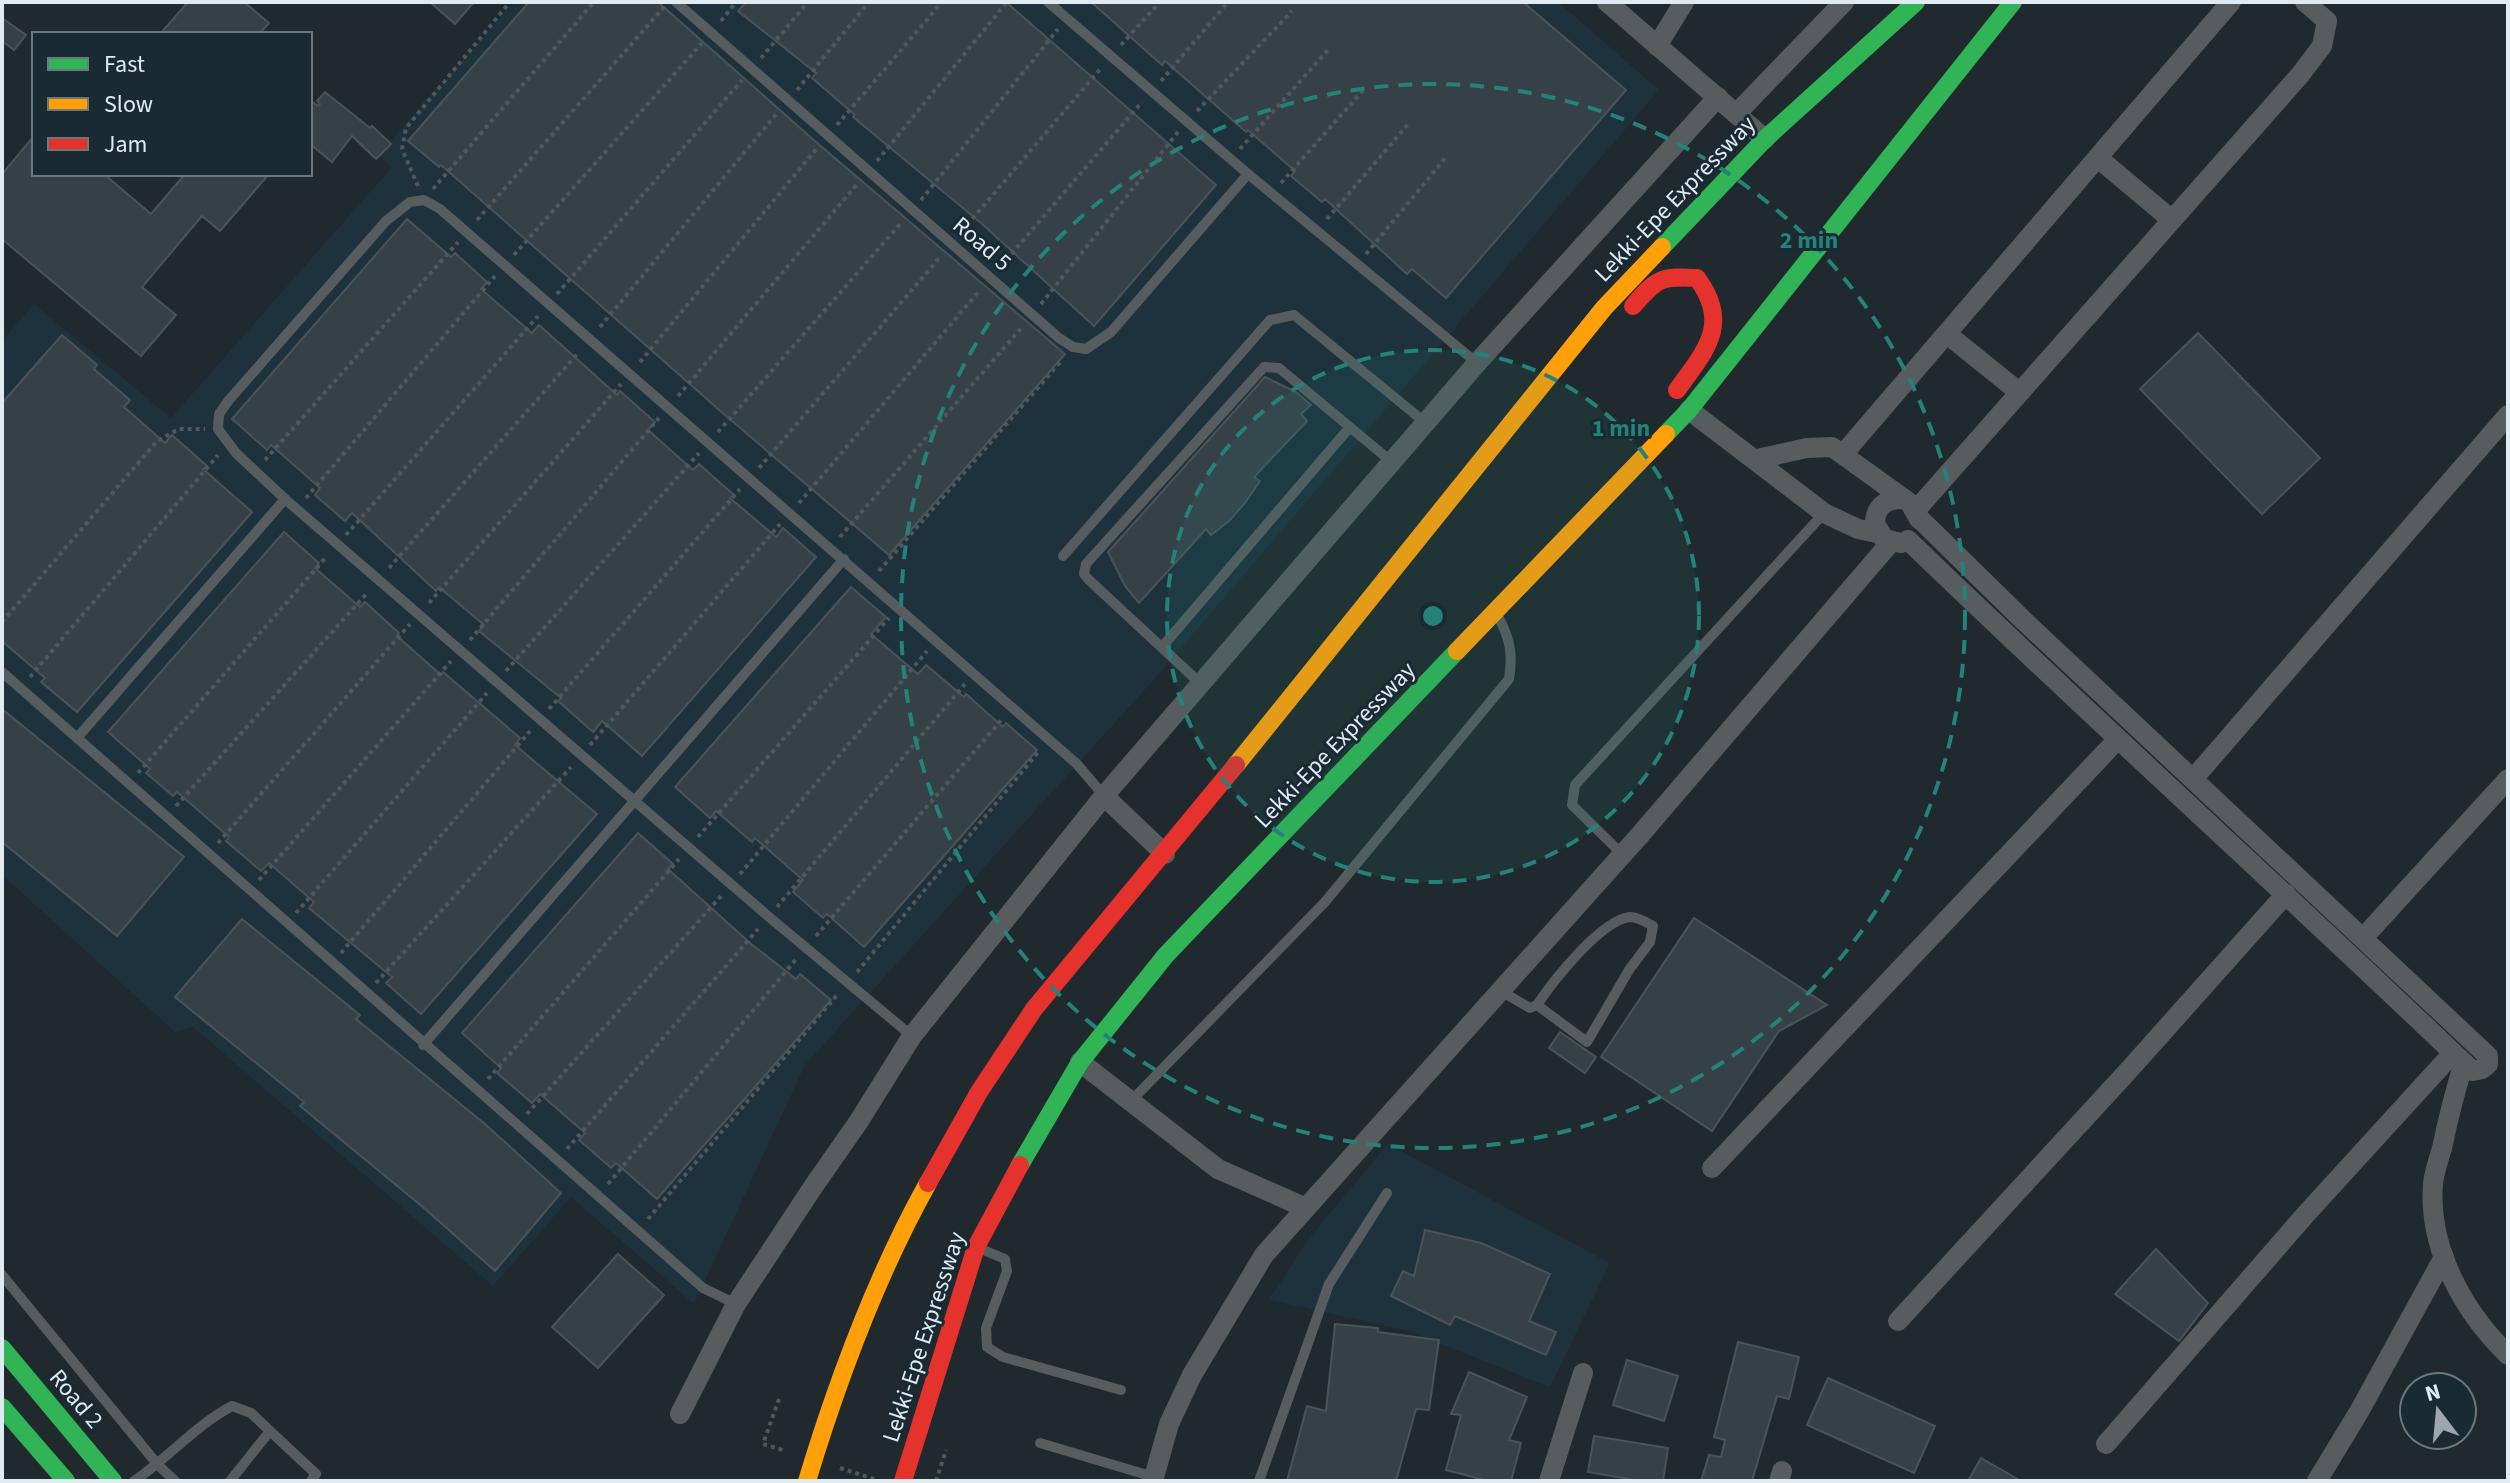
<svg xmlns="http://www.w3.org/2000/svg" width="2510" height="1483" viewBox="0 0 2510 1483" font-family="'Source Sans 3',sans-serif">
<rect width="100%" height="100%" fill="#20292d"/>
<!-- built -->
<g fill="#1d323d">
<polygon points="514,2 1558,2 1659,90 1150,684 805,1065 694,1304 571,1197 493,1286 193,1027 175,1032 2,875 2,341 34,304 171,418 392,167 378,155"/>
<polygon points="1388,1144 1610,1263 1550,1387 1405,1330 1269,1300 1309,1238"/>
</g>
<!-- building -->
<g fill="#364147" stroke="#4b5357" stroke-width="2">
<polygon points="188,2 244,2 269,23 259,34 160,34"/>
<polygon points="430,2 474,2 455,24"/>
<polygon points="529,2 658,2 816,142 1065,354 889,555 725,415 441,165 439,167 408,141"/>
<polygon points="746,2 1006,2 1216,185 1094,326 981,223 853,117 855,115 812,78 816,73 738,11"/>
<polygon points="1091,2 1523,2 1626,90 1446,298 1412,269 1407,274 1325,199 1322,202 1291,176 1295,171 1248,130 1246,132 1165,61 1162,65"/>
<polygon points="2,18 26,35 14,50 2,41"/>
<polygon points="325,92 370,128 372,126 391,144 376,159 352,136 332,162 310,144 310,100 318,106 320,104 317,101"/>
<polygon points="34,136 34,174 104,174 151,214 185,174 269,174 220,231 202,216 142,287 176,315 141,356 2,239 2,174"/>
<polygon points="407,219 451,257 455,253 487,282 481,289 532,333 539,325 617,395 620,391 655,422 648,430 693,470 699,464 734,495 730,498 776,537 783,528 816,557 642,756 602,721 593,732 558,701 561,698 479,631 484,625 439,587 436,591 352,513 345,521 315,495 320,488 271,445 267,450 232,419"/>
<polygon points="2198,333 2320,458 2262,514 2140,389"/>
<polygon points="62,335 97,365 94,369 130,400 124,407 165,443 172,435 207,466 203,469 252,512 77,712 41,682 45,678 2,641 2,403"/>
<polygon points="1265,377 1296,392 1311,405 1301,414 1307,421 1254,477 1260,481 1245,503 1229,521 1211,535 1206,529 1139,603 1125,586 1108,552"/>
<polygon points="284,532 319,563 315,568 360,607 365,602 399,633 397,636 441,675 443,672 520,738 515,745 597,814 421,1014 386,983 392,977 309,908 314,902 269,863 261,871 226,841 229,837 177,792 173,796 146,773 150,769 108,732"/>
<polygon points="851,587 886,617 871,634 918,674 926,665 964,697 966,694 1003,727 1006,723 1037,750 864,947 827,914 823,918 793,892 803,880 755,838 752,842 716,811 710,818 675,787"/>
<polygon points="2,709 184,857 117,936 2,842"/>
<polygon points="638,833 673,864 668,869 750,943 796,979 800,974 831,1000 657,1199 616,1163 611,1168 579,1140 585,1133 540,1094 532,1103 497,1073 501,1068 462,1033"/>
<polygon points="1694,918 1827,1005 1779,1031 1712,1131 1601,1057"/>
<polygon points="242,919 360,1015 356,1019 485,1124 561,1193 495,1271 424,1208 300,1106 304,1102 175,997"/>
<polygon points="1560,1032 1596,1057 1585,1073 1549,1048"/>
<polygon points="1425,1230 1481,1243 1550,1274 1529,1321 1556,1332 1546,1355 1455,1316 1450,1325 1391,1296 1403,1271 1414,1276"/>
<polygon points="2156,1249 2208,1303 2179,1341 2115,1294"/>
<polygon points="618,1254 664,1295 598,1368 552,1327"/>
<polygon points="1335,1324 1378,1328 1378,1332 1439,1340 1429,1410 1416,1409 1396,1481 1287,1481 1307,1406 1326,1411"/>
<polygon points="1738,1342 1799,1357 1789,1399 1777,1396 1752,1481 1701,1481 1709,1455 1721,1457 1725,1440 1714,1437"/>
<polygon points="1627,1360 1678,1376 1664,1421 1613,1405"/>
<polygon points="1469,1372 1527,1397 1509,1440 1521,1443 1511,1481 1488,1481 1446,1470 1461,1415 1451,1414"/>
<polygon points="1828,1378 1935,1426 1914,1473 1807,1425"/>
<polygon points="1594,1436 1668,1448 1663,1481 1640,1481 1588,1472"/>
<polygon points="1981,1458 2021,1481 1968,1481"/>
</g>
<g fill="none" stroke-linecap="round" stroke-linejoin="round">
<!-- path -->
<g stroke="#535759" stroke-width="4" stroke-dasharray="4 4" stroke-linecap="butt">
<polyline points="721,21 736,2"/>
<polyline points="1121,45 1160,2"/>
<polyline points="761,58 808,2"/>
<polyline points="1161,81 1228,2"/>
<polyline points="797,90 869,2"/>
<polyline points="1197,111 1292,11"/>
<polyline points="837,125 942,2"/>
<polyline points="1240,149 1328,50"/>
<polyline points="877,161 1007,2"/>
<polyline points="1281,183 1365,88"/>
<polyline points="418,186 402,149 406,128 510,2"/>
<polyline points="433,189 594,2"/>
<polyline points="921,200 1058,29"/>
<polyline points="1327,219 1409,123"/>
<polyline points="477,220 664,7"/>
<polyline points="962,231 1102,67"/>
<polyline points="1366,254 1447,156"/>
<polyline points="514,255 702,43"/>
<polyline points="1001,266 1142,102"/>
<polyline points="557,294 742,80"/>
<polyline points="1041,304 1178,132"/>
<polyline points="600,327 778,112"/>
<polyline points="640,362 818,147"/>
<polyline points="678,396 858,183"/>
<polyline points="718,432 902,222"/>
<polyline points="265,460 458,242"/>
<polyline points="759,468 941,256"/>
<polyline points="306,498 495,276"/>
<polyline points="799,503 980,290"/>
<polyline points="346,535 538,316"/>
<polyline points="840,537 1023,326"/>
<polyline points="389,568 579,352"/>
<polyline points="879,571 1062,360"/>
<polyline points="429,603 621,384"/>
<polyline points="2,622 157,441 179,429 205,429"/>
<polyline points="470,640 659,418"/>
<polyline points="506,671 699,453"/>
<polyline points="30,677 218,455"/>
<polyline points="549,709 740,489"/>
<polyline points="590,745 780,524"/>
<polyline points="138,773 327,556"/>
<polyline points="176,806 368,592"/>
<polyline points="698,837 889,618"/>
<polyline points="218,843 410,624"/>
<polyline points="740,874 927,651"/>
<polyline points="259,880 451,661"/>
<polyline points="777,907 965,684"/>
<polyline points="296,913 487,693"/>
<polyline points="816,936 1003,718"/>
<polyline points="341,953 530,731"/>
<polyline points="857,972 1040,750"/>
<polyline points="376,983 571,767"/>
<polyline points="488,1079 679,859"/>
<polyline points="527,1114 721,896"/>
<polyline points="567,1149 758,929"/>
<polyline points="608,1184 797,958"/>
<polyline points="648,1219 838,994"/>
<polyline points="779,1399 763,1444 786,1451"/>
<polyline points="840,1468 877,1480"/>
<polyline points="936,1481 946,1450"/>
</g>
<!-- lane -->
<g stroke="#575c5e" stroke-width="10">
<polyline points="676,2 1059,338 1073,347 1086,349 1111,332 1248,174"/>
<polyline points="1048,2 1248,174 1477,363"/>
<polyline points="1063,556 1270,320 1294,315 1427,424"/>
<polyline points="1162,647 1350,427"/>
<polyline points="2,672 703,1288 736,1304"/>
<polyline points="1201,684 1088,579 1084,574 1086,564 1264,367 1279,368 1393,463"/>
<polyline points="77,738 285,499"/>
<polyline points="1623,855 1572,805 1575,785 1824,513"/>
<path d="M1499,990l31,18 7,-3c16,-24 64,-85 93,-88 8,0 16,5 23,9l-3,16 -21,28 -42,72 -50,-37"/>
<polyline points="912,1036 769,917 285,499 236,453 218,429 219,414 229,400 386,221 410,202 424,200 440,209 1077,764 1104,796"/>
<polyline points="423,1045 844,559"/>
<path d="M1132,1100l193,-198 184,-223c4,-25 1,-40 -10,-61"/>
<polyline points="981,1249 1005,1259 1007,1271 986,1328 987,1347 1003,1357 1121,1390"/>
<polyline points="2,1275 158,1465 175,1481"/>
<polyline points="270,1431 316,1474 311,1481"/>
<polyline points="1040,1443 1154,1477"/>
<path d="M134,1481c34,-23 62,-56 98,-75l19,7 19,18 -40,50"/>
<polyline points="1259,1481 1329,1284 1387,1193"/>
</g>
<!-- street -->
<g stroke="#575c5e" stroke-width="20">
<polyline points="1607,2 1765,139"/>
<polyline points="1657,46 1684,2"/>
<polyline points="1736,114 1844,2"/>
<polyline points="2098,158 2172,220"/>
<polyline points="1947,334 2019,392"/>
<polyline points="1689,410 1824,513 1858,529 1877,533"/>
<polyline points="1844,453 2231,2"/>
<polyline points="1757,459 1807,448 1832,447 1910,503 1919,519"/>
<polyline points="1916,510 2300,75 2322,46 2327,21 2305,2"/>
<path d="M1908,540c183,177 372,347 556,523l9,8 9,-2 6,-5v-8l-466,-437 -103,-101"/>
<path d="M1901,543l-17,-4 -9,-15c0,-17 10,-25 27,-25"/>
<polyline points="2194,778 2508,415"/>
<polyline points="1104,796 1165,854"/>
<polyline points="2363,938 2508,779"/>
<polyline points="1080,1062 1218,1169 1306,1208 1640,835 1891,542"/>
<path d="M2464,1063c-9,28 -16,56 -22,85 -3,11 -8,24 -9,36 -5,64 30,127 75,171"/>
<polyline points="1712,1168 2117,740"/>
<polyline points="1898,1321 2128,1071 2286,894"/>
<polyline points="680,1414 736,1304 813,1187 859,1121 912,1036 1104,796 1477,363 1718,97"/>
<polyline points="2106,1444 2306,1214 2453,1053"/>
<polyline points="1153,1481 1169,1424 1192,1375 1264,1255 1306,1208"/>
<polyline points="1549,1481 1583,1373"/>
<polyline points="1779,1481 1782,1471"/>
<polyline points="2317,1481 2360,1410 2444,1257"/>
</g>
<!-- fast -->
<g stroke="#30b455" stroke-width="18">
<polyline points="1662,247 1765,139 1916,2"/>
<polyline points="1666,434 1689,410 2013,2"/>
<polyline points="1020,1165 1080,1062 1166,955 1457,651"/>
<polyline points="2,1348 113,1481"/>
<polyline points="2,1407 66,1481"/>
</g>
<!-- slow -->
<g stroke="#ff9f0a" stroke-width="18">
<polyline points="1457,651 1666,434"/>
<polyline points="1236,765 1604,308 1662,247"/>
<path d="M807,1481c31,-102 69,-205 121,-298"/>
</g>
<!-- jam -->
<g stroke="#e5322d" stroke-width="18">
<path d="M1633,306c24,-28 28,-30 64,-28 34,46 9,72 -20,112"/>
<polyline points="928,1183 979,1092 1034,1009 1236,765"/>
<polyline points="903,1481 976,1247 1020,1165"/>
</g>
</g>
<!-- distance rings -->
<circle cx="1433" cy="616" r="266" fill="#24827b" fill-opacity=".12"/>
<g fill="none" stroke="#24827b" stroke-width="4" stroke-dasharray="14 10">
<circle cx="1433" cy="616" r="266"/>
<circle cx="1433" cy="616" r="532"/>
</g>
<g text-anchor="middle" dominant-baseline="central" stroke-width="6" stroke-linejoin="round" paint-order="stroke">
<!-- street labels -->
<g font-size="24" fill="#e0eaf1" stroke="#1a2a33">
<text transform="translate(1675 199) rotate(-46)">Lekki-Epe Expressway</text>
<text transform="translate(982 244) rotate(41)">Road 5</text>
<text transform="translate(1335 745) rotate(-46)">Lekki-Epe Expressway</text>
<text transform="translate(924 1337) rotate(-72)">Lekki-Epe Expressway</text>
<text transform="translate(76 1399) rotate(50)">Road 2</text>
</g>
</g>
<circle cx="1433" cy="616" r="12" fill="#24827b" stroke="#1a2a33" stroke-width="4"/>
<g font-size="24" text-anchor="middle" font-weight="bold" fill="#24827b" stroke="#1a2a33" stroke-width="6" stroke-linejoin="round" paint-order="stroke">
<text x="1809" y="248">2 min</text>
<text x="1621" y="436">1 min</text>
</g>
<!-- border -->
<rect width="2510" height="1483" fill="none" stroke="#e0eaf1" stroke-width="8"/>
<!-- legend -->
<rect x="32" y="32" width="280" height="144" fill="#1a2a33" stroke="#69777f" stroke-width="2"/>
<rect x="48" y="58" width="40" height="12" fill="#30b455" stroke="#69777f" stroke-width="2"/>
<text x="104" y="72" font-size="24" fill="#e0eaf1">Fast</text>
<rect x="48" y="98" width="40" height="12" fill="#ff9f0a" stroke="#69777f" stroke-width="2"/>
<text x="104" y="112" font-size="24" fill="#e0eaf1">Slow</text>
<rect x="48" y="138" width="40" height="12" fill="#e5322d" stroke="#69777f" stroke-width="2"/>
<text x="104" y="152" font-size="24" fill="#e0eaf1">Jam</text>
<!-- north arrow -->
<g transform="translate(2438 1411) rotate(344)"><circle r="38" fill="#1a2a33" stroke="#69777f" stroke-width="2"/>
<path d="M0-6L14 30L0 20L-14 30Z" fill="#9da6ac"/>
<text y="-12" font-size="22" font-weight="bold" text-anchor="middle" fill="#e0eaf1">N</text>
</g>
</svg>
